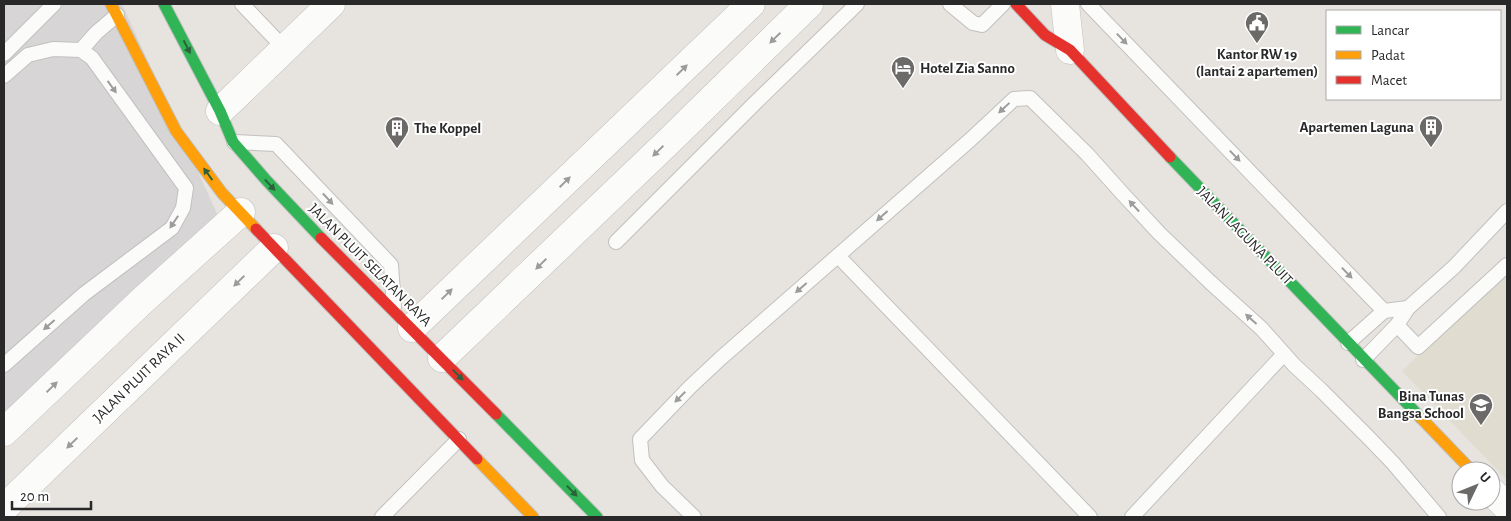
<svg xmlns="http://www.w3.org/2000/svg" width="1511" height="521" viewBox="0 0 1511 521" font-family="'Alegreya Sans',sans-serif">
<rect width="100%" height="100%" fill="#e7e4e0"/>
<!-- industrial -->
<polygon fill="#d8d5d7" points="4,4 122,4 219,218 4,421"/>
<!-- education -->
<polygon fill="#e0dccf" points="1507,267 1507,480 1402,371"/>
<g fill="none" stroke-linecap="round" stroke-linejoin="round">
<!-- lane casing -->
<g stroke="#c1c0bf" stroke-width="16">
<g id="lane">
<polyline points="242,4 285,49"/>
<polyline points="950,4 973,23 982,25 1003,4"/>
<polyline points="1088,4 1384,311"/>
<polyline points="81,50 96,33 117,15"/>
<polyline points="4,54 54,4"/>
<polyline points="4,76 28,55 53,49 81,50 92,58 186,188 183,208 172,228 84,294 4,365"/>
<polyline points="234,142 276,144 391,265 394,307"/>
<polyline points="616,242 755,103 857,4"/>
<polyline points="838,256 1090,517"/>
<polyline points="1397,325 1418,347 1507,265"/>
<polyline points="1348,343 1384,311 1408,308"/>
<polyline points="1363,360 1397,325 1408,308 1454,267 1507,211"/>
<polyline points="382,517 459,439"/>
<polyline points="694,517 662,486 642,460 640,439 690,387 721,358 970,140 1014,99 1030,98 1087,154 1122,193 1159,233 1210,282 1262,329 1294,365 1321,390 1367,436 1393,463 1439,517"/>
<polyline points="1132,517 1284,354"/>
</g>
</g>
<!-- street casing -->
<g stroke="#c1c0bf" stroke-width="29">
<g id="street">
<polyline points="1065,4 1070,50"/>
<polyline points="220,111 331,4"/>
<polyline points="412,328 751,4"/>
<polyline points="442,358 667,143 809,4"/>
<polyline points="4,432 143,300 241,212"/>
<polyline points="1491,491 1507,507"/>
<polyline points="4,508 274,248"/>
</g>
</g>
<!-- fast casing -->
<g stroke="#c1c0bf" stroke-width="13">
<g id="fast">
<polyline points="164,4 220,111 233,142 267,181 321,238"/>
<polyline points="1170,157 1421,418"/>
<polyline points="496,414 597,517"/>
</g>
</g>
<!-- slow casing -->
<g stroke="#c1c0bf" stroke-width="13">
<g id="slow">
<polyline points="111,4 176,131 222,193 256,229"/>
<polyline points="1421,418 1472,471"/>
<polyline points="477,459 533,517"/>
</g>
</g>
<!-- jam casing -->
<g stroke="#c1c0bf" stroke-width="13">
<g id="jam">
<polyline points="1016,4 1045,35 1070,50 1170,157"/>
<polyline points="256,229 477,459"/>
<polyline points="321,238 496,414"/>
</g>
</g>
<!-- lane -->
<use href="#lane" stroke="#fbfbfa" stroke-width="14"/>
<!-- street -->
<use href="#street" stroke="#fbfbfa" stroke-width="28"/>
<!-- fast -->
<use href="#fast" stroke="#30b455" stroke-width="11"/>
<!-- slow -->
<use href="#slow" stroke="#ff9f0a" stroke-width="11"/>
<!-- jam -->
<use href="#jam" stroke="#e5322d" stroke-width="11"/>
</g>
<!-- one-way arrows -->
<defs><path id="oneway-solid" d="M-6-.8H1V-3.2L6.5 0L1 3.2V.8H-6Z" transform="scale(1.25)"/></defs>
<g fill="#9c9c9c">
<use href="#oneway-solid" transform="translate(775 38) rotate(136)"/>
<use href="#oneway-solid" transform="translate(1122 39) rotate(46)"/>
<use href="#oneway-solid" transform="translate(682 70) rotate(-44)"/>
<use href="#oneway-solid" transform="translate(112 87) rotate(54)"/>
<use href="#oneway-solid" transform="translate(1004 108) rotate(137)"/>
<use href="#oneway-solid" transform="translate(658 151) rotate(136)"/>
<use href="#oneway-solid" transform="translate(1235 156) rotate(46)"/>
<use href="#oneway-solid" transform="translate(565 182) rotate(-44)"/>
<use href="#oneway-solid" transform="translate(328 199) rotate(47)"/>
<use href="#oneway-solid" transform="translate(1134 206) rotate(-133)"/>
<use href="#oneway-solid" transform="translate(882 216) rotate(138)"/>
<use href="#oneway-solid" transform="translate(174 222) rotate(124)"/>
<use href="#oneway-solid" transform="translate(541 264) rotate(136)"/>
<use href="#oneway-solid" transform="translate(1347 273) rotate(46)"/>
<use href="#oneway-solid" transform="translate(239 281) rotate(136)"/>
<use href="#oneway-solid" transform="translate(801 288) rotate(139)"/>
<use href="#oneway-solid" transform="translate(447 294) rotate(-44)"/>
<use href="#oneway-solid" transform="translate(1251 319) rotate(-138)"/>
<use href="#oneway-solid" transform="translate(49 325) rotate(139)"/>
<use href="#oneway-solid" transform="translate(52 387) rotate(-44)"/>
<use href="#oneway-solid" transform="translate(680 397) rotate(135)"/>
<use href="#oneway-solid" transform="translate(72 443) rotate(136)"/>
</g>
<g fill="#2c613b">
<use href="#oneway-solid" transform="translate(187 47) rotate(63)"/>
<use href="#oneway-solid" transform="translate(208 174) rotate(-126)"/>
<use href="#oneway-solid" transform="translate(270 185) rotate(47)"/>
<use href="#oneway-solid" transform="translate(458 375) rotate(46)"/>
<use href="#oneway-solid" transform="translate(572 491) rotate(46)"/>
</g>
<!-- icons -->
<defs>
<g id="civic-pin" transform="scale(1.25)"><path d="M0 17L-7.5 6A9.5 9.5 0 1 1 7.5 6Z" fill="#6c6a69" stroke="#fff"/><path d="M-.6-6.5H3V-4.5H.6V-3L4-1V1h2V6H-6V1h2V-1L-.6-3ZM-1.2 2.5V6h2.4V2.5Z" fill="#fff"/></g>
<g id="hotel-pin" transform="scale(1.25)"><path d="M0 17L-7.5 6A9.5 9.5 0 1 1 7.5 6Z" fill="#6c6a69" stroke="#fff"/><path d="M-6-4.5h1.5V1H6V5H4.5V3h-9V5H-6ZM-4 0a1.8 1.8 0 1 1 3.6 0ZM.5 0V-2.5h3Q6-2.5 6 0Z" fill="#fff"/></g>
<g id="building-pin" transform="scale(1.25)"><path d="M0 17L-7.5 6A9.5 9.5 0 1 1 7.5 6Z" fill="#6c6a69" stroke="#fff"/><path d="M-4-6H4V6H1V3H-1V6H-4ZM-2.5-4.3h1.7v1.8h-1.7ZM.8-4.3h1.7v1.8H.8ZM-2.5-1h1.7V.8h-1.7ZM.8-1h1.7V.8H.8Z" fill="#fff"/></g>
<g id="school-pin" transform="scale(1.25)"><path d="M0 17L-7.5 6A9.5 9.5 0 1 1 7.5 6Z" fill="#6c6a69" stroke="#fff"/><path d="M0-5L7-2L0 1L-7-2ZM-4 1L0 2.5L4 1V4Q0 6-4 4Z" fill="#fff"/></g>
</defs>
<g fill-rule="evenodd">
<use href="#civic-pin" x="1257" y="23"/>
<use href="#hotel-pin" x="903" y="68"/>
<use href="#building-pin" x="1431" y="127"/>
<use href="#building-pin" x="397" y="128"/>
<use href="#school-pin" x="1481" y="405"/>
</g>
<g text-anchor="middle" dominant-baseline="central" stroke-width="4" stroke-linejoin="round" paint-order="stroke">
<!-- poi labels -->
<g font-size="15" font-weight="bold" fill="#292929" stroke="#fff" text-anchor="start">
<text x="1257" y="54" text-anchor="middle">Kantor RW 19<tspan x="1257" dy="17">(lantai 2 apartemen)</tspan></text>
<text x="920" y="68">Hotel Zia Sanno</text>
<text x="1414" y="127" text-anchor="end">Apartemen Laguna</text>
<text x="414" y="128">The Koppel</text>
<text x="1464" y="396" text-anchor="end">Bina Tunas<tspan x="1464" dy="17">Bangsa School</tspan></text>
</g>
<!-- street labels -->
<g font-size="15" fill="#292929" stroke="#fff">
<text transform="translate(1245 236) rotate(46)">JALAN LAGUNA PLUIT</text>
<text transform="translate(370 265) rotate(45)">JALAN PLUIT SELATAN RAYA</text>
<text transform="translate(139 378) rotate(-44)">JALAN PLUIT RAYA II</text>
</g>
</g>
<!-- border -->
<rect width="1511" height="521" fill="none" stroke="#292929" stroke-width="10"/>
<!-- legend -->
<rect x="1326" y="10" width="175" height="90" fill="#ffffff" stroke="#a9a9a9"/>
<rect x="1336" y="26" width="25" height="8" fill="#30b455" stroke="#a9a9a9"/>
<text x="1371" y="35" font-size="15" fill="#292929">Lancar</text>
<rect x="1336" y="51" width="25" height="8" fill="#ff9f0a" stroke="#a9a9a9"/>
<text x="1371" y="60" font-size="15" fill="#292929">Padat</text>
<rect x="1336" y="76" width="25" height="8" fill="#e5322d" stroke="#a9a9a9"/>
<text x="1371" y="85" font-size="15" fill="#292929">Macet</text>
<!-- north arrow -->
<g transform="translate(1476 486) rotate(47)"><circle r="24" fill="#ffffff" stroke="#a9a9a9"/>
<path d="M0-4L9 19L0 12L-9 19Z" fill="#6c6a69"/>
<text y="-8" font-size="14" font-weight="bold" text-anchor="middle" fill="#292929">U</text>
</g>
<!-- scale -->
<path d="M12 501v8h79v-8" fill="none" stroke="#292929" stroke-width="2.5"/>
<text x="20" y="501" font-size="15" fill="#292929" stroke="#ffffff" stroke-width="4" paint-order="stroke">20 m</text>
</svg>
